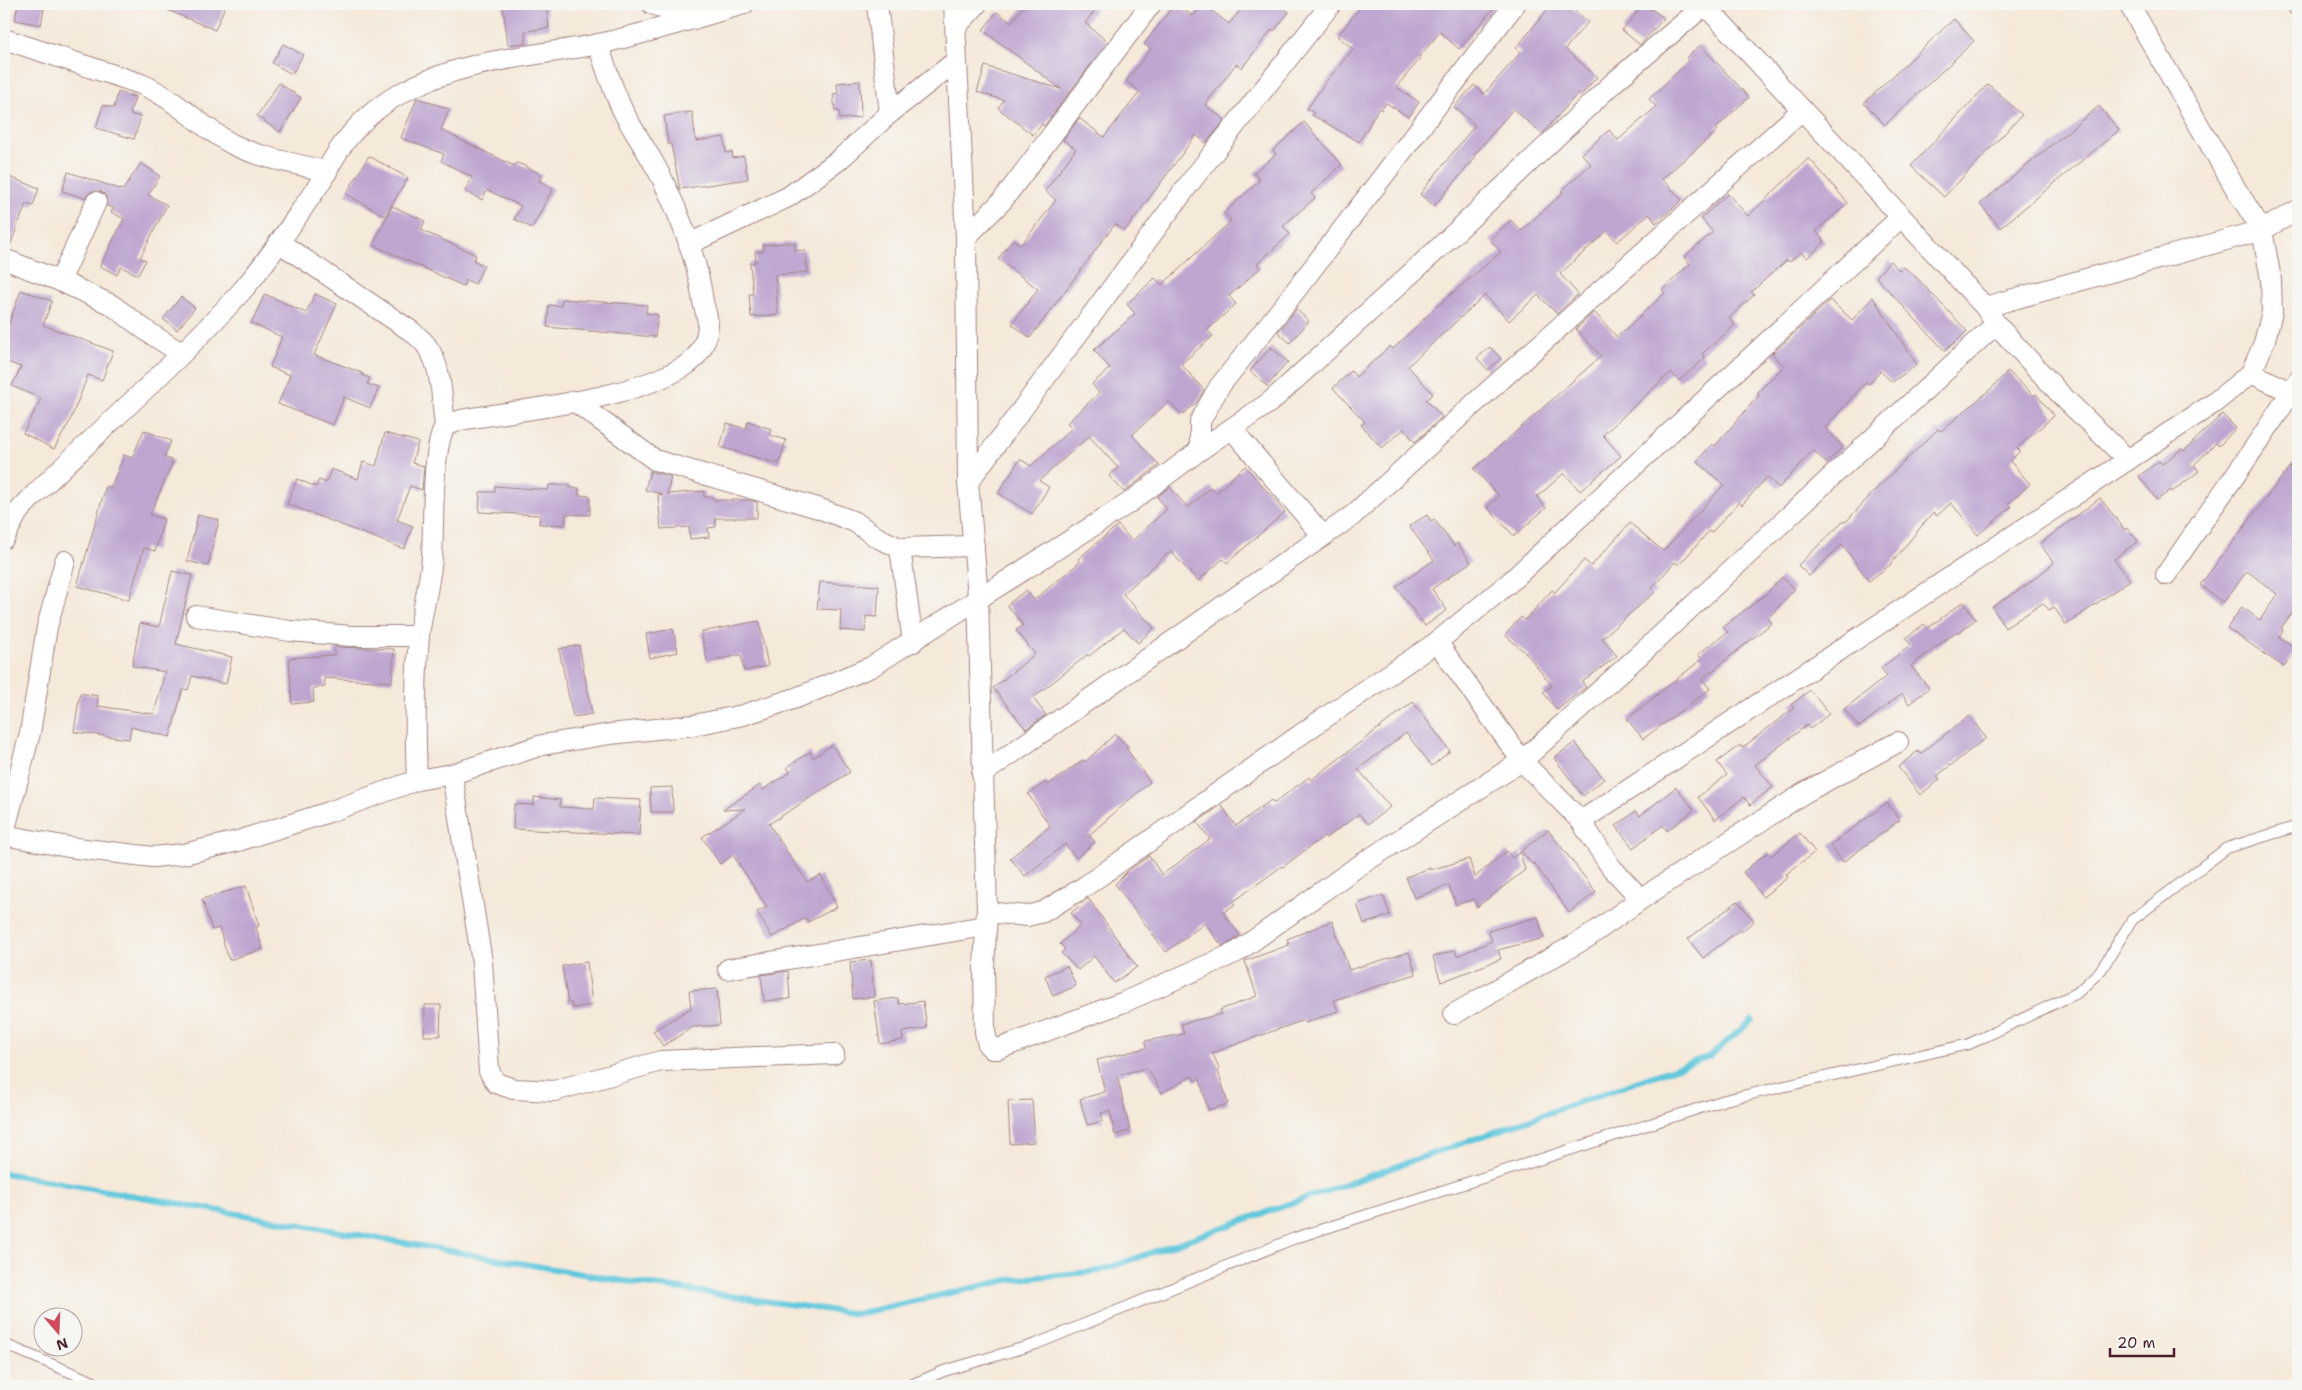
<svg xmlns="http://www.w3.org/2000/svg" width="2302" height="1390" viewBox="0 0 2302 1390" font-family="'Shantell Sans',sans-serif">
<rect width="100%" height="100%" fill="#f6f6f2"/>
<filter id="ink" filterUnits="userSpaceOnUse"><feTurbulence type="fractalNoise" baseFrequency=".02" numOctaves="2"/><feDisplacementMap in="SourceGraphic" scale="10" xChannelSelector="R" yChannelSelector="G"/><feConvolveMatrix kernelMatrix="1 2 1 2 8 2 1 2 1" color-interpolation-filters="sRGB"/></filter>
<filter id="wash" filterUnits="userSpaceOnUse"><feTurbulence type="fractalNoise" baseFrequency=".0096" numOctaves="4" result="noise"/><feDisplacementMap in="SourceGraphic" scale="20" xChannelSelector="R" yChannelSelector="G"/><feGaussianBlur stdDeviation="1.12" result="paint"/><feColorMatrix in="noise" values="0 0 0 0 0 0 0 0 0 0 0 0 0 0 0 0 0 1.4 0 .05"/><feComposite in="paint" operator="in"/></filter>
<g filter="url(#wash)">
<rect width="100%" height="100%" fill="#f5e9d9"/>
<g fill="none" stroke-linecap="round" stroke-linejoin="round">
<!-- stream -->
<polyline stroke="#61c8dd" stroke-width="6" points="4,1173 617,1280 857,1314 1008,1280 1099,1271 1710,1056 1752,1020"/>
</g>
<g id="blocks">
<!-- building -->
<g fill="#bea6d0">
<polygon points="18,4 45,4 41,25 15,20"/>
<polygon points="153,4 226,4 215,30"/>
<polygon points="525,4 546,4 549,28 525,31 526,43 508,45 503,7"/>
<polygon points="1026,4 1100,4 1085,23 1108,42 1044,126 1042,124 1033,135 998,108 1004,100 977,92 985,66 1061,89 983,30 997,12 1011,22"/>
<polygon points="1175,4 1193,16 1203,4 1229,24 1245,4 1278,4 1289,12 1274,31 1272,29 1242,68 1236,64 1205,105 1225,120 1206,143 1196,135 1125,231 1115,224 1030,338 1012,324 1038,289 998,259 1013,239 1021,245 1056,200 1045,191 1076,149 1063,140 1079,118 1104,137 1140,92 1126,81 1151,49 1144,44"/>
<polygon points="1363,4 1497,4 1459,49 1440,32 1419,57 1421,58 1396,87 1419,102 1409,117 1386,103 1381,110 1379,108 1359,142 1312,115 1314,113 1307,109 1324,84 1353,49 1337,36"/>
<polygon points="1552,4 1567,4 1588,22 1565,49 1597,77 1581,95 1578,93 1542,134 1513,109 1474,155 1476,157 1434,206 1420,194 1475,125 1454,107 1474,85 1484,94 1521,52 1516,48"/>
<polygon points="1644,4 1664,18 1640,45 1622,30"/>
<polygon points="1954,19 1974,41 1885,125 1864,103"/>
<polygon points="283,44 303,55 292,74 272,63"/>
<polygon points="1700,45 1749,97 1716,128 1718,130 1662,179 1682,200 1656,223 1649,214 1617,242 1607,231 1560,274 1578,294 1557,314 1538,295 1509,321 1485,295 1408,366 1433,394 1426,400 1442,417 1415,442 1404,429 1382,448 1361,425 1365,422 1333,388 1351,371 1356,377 1390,346 1393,349 1436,307 1501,252 1490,240 1511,220 1521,231 1563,193 1561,191 1591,164 1582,154 1609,130 1618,140 1656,107 1649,99 1689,61 1686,58"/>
<polygon points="860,81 861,117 840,119 839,111 835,111 833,94 838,93 837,83"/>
<polygon points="279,83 301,98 280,132 257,116"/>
<polygon points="1988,84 2022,115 1944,197 1911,166"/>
<polygon points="118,92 135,97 130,114 141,117 134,139 96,128 103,105 114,108"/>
<polygon points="417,98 449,109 441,130 514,166 516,163 523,165 542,175 539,181 553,188 532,228 514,219 521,206 487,190 482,200 465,191 472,177 441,161 444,154 401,138"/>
<polygon points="2099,106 2119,130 2000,228 1980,204"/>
<polygon points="692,112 696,141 724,137 726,153 732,152 733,158 744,156 748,179 680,189 671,144 668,144 664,116"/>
<polygon points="1304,122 1342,165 1311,193 1315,198 1283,226 1290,234 1257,264 1260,268 1229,296 1236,304 1207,330 1213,336 1181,364 1204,390 1197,402 1182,415 1169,401 1132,435 1159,465 1124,492 1109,476 1118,468 1089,436 1039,481 1049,487 1032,514 998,493 1020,459 1031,466 1072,428 1067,423 1099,393 1092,384 1110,368 1094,350 1135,314 1127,304 1155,278 1162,285 1231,221 1224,213 1260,180 1254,173 1276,154 1273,150"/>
<polygon points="369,156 408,178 385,216 346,194"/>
<polygon points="1809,158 1848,203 1816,231 1825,242 1807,258 1801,252 1789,262 1787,260 1751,292 1754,295 1729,318 1735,325 1702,354 1705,358 1679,381 1671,372 1603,435 1621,456 1580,491 1564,473 1537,497 1546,508 1514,536 1487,507 1499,496 1474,469 1601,356 1576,329 1594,312 1617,337 1665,293 1662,290 1690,264 1684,257 1713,232 1701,218 1728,194 1748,216"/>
<polygon points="141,163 160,176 148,195 167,205 140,258 146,260 138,275 121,267 117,275 100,266 124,219 111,212 114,208 107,206 106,196 101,191 90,192 85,198 62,191 68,172 123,190"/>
<polygon points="4,175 39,188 33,206 26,204 9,248 4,247"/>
<polygon points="392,206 425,221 421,230 476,255 474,261 484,265 475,284 466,280 463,286 373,245"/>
<polygon points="786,243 795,243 795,251 805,250 808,272 775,275 778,315 751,317 749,294 753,294 750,263 756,262 755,252 763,251 763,245"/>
<polygon points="1890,261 1899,270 1904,267 1917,278 1967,331 1945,351 1876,277"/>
<polygon points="21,290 52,301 43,325 113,351 102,380 88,375 70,421 54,449 23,433 41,399 12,386 21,367 4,361 4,337"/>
<polygon points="265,294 306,313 315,294 337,304 314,355 362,373 362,375 370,378 367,384 379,388 370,408 344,397 333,425 278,404 290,375 270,367 282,337 251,323"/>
<polygon points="181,297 195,308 177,330 163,319"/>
<polygon points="1873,297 1917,365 1892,382 1880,371 1869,384 1866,382 1825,428 1843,447 1826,463 1813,450 1779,488 1767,477 1742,505 1739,502 1711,533 1709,531 1679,565 1675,562 1652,588 1655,592 1602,638 1617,656 1582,682 1586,687 1557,710 1543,692 1552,686 1527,654 1505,635 1521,617 1525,620 1552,590 1555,592 1584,560 1591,566 1630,523 1663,551 1724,485 1697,461 1712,444 1715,446 1759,395 1757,393 1784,366 1772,354 1830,300 1852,320"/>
<polygon points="562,299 647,305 646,313 658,315 655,337 547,327 549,305 561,306"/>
<polygon points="1296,309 1309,321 1290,343 1278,332"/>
<polygon points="1271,347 1288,362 1267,386 1250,371"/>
<polygon points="1490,347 1501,358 1488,370 1477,358"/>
<polygon points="2008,371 2034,396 2036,394 2054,416 2017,448 2020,451 2010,461 2030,484 2008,504 2011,507 1978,535 1951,503 1937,516 1933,512 1890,565 1869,581 1842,544 1809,576 1798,565 1844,521 1846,522 1876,489 1938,429 1941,431 1992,388"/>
<polygon points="2222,414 2236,428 2219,446 2216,443 2194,465 2199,471 2172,492 2171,490 2157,500 2139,476 2159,461 2162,464 2182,449 2184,451"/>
<polygon points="748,421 771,429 770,435 786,440 779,464 720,447 727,423 746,429"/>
<polygon points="144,430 171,441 164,457 173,461 150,515 164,519 155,551 144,548 129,600 77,586 106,486 111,487 124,455 132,458"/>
<polygon points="385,433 418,442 412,463 424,466 422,490 410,486 397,520 413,526 404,549 287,504 297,479 316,487 319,480 326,483 331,469 358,479 363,462 376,466"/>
<polygon points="2298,456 2298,605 2281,628 2283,630 2279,637 2297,649 2284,667 2227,628 2242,607 2260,620 2277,594 2247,571 2223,603 2200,585"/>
<polygon points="1245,466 1285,512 1227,563 1223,559 1198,581 1171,552 1168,555 1167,554 1123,594 1154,628 1138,643 1124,628 1089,656 1087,655 1033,698 1046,715 1026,729 993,688 1035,654 1016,630 1023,625 1007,605 1026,590 1034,600 1080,562 1078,559 1118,525 1132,541 1167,509 1157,497 1170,487 1188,508 1211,487 1216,493"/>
<polygon points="650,471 671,477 667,494 704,491 704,497 713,497 714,500 748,500 757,502 757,518 715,518 716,527 708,528 709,537 690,539 689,527 661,529 658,495 663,494 645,490"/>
<polygon points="549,485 570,485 570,488 579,488 579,495 590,496 590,515 566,514 565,525 539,524 540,515 479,512 480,492 495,492 495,486 548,490"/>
<polygon points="2100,498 2125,530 2127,528 2138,541 2114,559 2130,580 2066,625 2054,607 2049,610 2043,603 2005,628 1992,607 2025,586 2054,563 2040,544"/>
<polygon points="198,515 219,520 208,566 187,561"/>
<polygon points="1427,515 1431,521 1434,519 1454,546 1457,543 1471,562 1432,589 1447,610 1425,626 1396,587 1434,560 1409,526"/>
<polygon points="172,571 192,575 176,644 232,657 226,684 192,676 188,690 183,689 170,737 131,727 129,739 74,732 80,693 98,696 97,706 154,714 165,672 132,666 140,623 159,627"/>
<polygon points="1782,577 1795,589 1768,618 1772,623 1702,679 1710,689 1643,739 1627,719 1702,659 1698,654 1728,632 1723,627 1766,594"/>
<polygon points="820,582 879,586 877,617 866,616 865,632 840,630 841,610 817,609"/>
<polygon points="1963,602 1976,619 1958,633 1957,631 1911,666 1929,688 1909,704 1902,694 1859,727 1844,709 1887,676 1881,668 1911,645 1906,638 1924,624 1928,628"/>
<polygon points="759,621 768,666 744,671 741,655 707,661 701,632"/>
<polygon points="673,629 678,652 650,658 646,634"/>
<polygon points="579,645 592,714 573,717 559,649"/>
<polygon points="335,647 394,649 392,682 324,678 325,687 313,688 314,702 292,704 289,658 334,655"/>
<polygon points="1810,690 1829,714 1810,729 1807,725 1755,765 1773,787 1750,805 1744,797 1715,820 1698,797 1727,775 1717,762 1740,745 1742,748 1794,708 1791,705"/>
<polygon points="1413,702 1450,751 1432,766 1406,733 1358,769 1390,807 1368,824 1359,814 1326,838 1324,836 1283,867 1282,866 1233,902 1235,904 1223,913 1240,935 1231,942 1222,946 1205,923 1166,952 1115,884 1129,870 1149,856 1162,875 1210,839 1197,822 1221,805 1236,826 1271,800 1274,803 1309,777 1311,780"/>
<polygon points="1969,716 1986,738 1937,776 1940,779 1920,795 1898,767 1918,751 1920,754"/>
<polygon points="1115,734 1128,747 1126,748 1150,782 1089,835 1095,842 1076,858 1065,844 1025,876 1010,858 1050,826 1028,794 1046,782 1048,785 1083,760 1085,762"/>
<polygon points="1575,742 1604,779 1583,796 1554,758"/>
<polygon points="832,745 850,772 769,824 807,882 821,875 837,907 808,922 806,918 772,937 757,912 767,907 733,855 720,864 702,837 746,809 723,810 760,785 763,790 790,772 787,767 805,755 810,752 813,758"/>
<polygon points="672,787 673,812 651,812 650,788"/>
<polygon points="1676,787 1694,810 1667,831 1663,825 1633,848 1616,826 1636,811 1640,816"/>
<polygon points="534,797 560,800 560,807 594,809 595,798 641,800 639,835 513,829 514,804 534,805"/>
<polygon points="1887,803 1900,820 1843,862 1830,845"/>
<polygon points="1548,830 1596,892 1569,913 1534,863 1532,864 1521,851"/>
<polygon points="1800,833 1815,852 1786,874 1788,877 1763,897 1743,872 1768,852 1771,856"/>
<polygon points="1507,851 1512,858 1520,852 1525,870 1477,907 1474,899 1456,905 1449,885 1414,898 1406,877 1430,868 1430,870 1469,859 1475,877"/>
<polygon points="246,886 259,926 256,927 263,949 229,960 219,928 212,930 202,899"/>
<polygon points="1383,895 1390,915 1364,924 1357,904"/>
<polygon points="1088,898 1137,967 1114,983 1094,956 1078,970 1061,953 1065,949 1060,944 1081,925 1071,913"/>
<polygon points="1738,901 1754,921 1741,932 1739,930 1703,958 1688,939"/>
<polygon points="1538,917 1544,938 1498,950 1501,959 1441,982 1433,957 1455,950 1457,956 1492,941 1488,931"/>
<polygon points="1332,921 1349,970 1409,952 1416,974 1334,1000 1338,1011 1305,1023 1304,1020 1212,1053 1220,1069 1218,1070 1228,1104 1208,1110 1200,1079 1195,1081 1192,1076 1162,1093 1147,1068 1117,1075 1130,1131 1115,1135 1110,1111 1101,1113 1103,1121 1087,1125 1080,1099 1105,1092 1097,1060 1146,1048 1145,1041 1184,1034 1181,1024 1221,1014 1220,1010 1257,996 1245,961 1289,945 1287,939"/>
<polygon points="871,960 874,997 853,999 850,962"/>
<polygon points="587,962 592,1005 572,1008 572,1003 568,1003 562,966"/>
<polygon points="1067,966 1076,986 1053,996 1045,976"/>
<polygon points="788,971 790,999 764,1001 761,975"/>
<polygon points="717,989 720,1025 693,1027 663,1046 653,1031 691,1008 689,991"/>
<polygon points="898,998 899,1004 923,1001 927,1028 902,1032 903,1040 880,1044 874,1001"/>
<polygon points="425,1005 441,1005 440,1036 424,1036"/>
<polygon points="1032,1100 1035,1142 1010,1144 1008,1101"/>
</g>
</g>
</g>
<g filter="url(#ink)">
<use href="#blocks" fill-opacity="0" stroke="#a08482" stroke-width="1"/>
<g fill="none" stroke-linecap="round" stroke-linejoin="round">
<!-- lane casing -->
<g stroke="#a08482" stroke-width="12">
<g id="lane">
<polyline points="4,1344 103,1386"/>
<polyline points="908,1386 944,1371 1036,1344 1295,1238 1725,1100 1969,1044 2077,993 2101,970 2132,920 2227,848 2298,826"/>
</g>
</g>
<!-- street casing -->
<g stroke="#a08482" stroke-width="22">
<g id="street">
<polyline points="652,4 694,19"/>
<polyline points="877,4 890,113"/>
<polyline points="954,4 966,237 968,482 978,597 987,912 984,967 985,1032 988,1045 992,1049 998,1049 1124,1002 1237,952 1354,869 1522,761 1646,649 1996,324"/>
<polyline points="2297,4 2298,6"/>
<polyline points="1705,5 1985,307 1996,324 2063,397 2128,460"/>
<polyline points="956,27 977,4"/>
<path d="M4,39l137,45c37,16 59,43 93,61 29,14 62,18 93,27"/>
<polyline points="966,237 1002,201 1151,4"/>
<path d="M280,243l131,88c6,5 13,10 17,17 14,19 14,55 17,78"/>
<polyline points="689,244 788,197 839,160 890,113 956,61"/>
<polyline points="4,259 60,281 112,305 148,332 181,353"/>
<polyline points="60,281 96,202"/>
<polyline points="1985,307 2262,230 2298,210"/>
<polyline points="2251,373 2291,392"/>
<polyline points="574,401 655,460 818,508 855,522 878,538 900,548 974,546"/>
<polyline points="1232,429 1323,536"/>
<polyline points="1200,450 1200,421 1219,387 1289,299 1515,4"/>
<polyline points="968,482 1192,180 1331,4"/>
<path d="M4,538l14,-26 14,-15c69,-68 143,-132 208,-204 30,-34 54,-73 80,-110 7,-12 13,-25 21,-36 15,-21 37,-41 60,-54 62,-34 130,-36 198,-49 49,-11 97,-26 145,-40"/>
<polyline points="900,548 913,642"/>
<path d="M2166,575c43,-65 91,-127 132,-194"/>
<polyline points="196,616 290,631 352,636 419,636"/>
<polyline points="1437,642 1522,761 1581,821"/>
<polyline points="452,774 482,962 489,1071 496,1083 514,1089 554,1091 661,1061 834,1054"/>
<polyline points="982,774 1352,516 1466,411 1802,110"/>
<path d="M417,780c-2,-48 -2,-96 2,-144 3,-26 11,-52 13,-79 2,-32 -1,-105 13,-131l16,-6c64,-11 169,-20 224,-54 14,-9 22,-24 23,-41 0,-8 -3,-15 -5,-23 -5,-39 -20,-79 -37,-115 -11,-25 -28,-48 -41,-72 -12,-23 -19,-47 -27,-71"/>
<polyline points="4,833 30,733 47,627 65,561"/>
<polyline points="4,835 68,847 153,857 184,854 238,841 329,812 417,780 452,774 542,745 610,734 694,725 743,715 796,698 871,667 1129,503 1200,450 1270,402 1441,246 1613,83 1706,4"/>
<polyline points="1641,899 1804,793 1898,742"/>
<polyline points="987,912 1027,916 1043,912 1084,887 1320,721 1437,642 1509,583 1901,217"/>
<polyline points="728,969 985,926"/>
<polyline points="1454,1014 1588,937 1641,899 1611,867 1581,821 2214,403 2251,373 2264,343 2272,312 2271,280 2262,230 2237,191 2129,4"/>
</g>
</g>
<!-- lane -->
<use href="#lane" stroke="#fff" stroke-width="10"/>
<!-- street -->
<use href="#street" stroke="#fff" stroke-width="20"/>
</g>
</g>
<!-- margin -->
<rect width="2302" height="1390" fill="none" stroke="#f6f6f2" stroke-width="20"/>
<!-- north arrow -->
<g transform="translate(58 1332) rotate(161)"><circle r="24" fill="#f6f6f2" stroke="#b1a0a2"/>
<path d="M0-4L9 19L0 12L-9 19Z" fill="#d1495b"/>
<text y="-8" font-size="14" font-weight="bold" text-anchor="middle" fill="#4a1f2b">N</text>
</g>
<!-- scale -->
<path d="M2110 1348v8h64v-8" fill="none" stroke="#4a1f2b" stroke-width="2.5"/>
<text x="2117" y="1348" font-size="15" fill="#4a1f2b" stroke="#f6f6f2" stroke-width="4" paint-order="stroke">20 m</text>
</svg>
